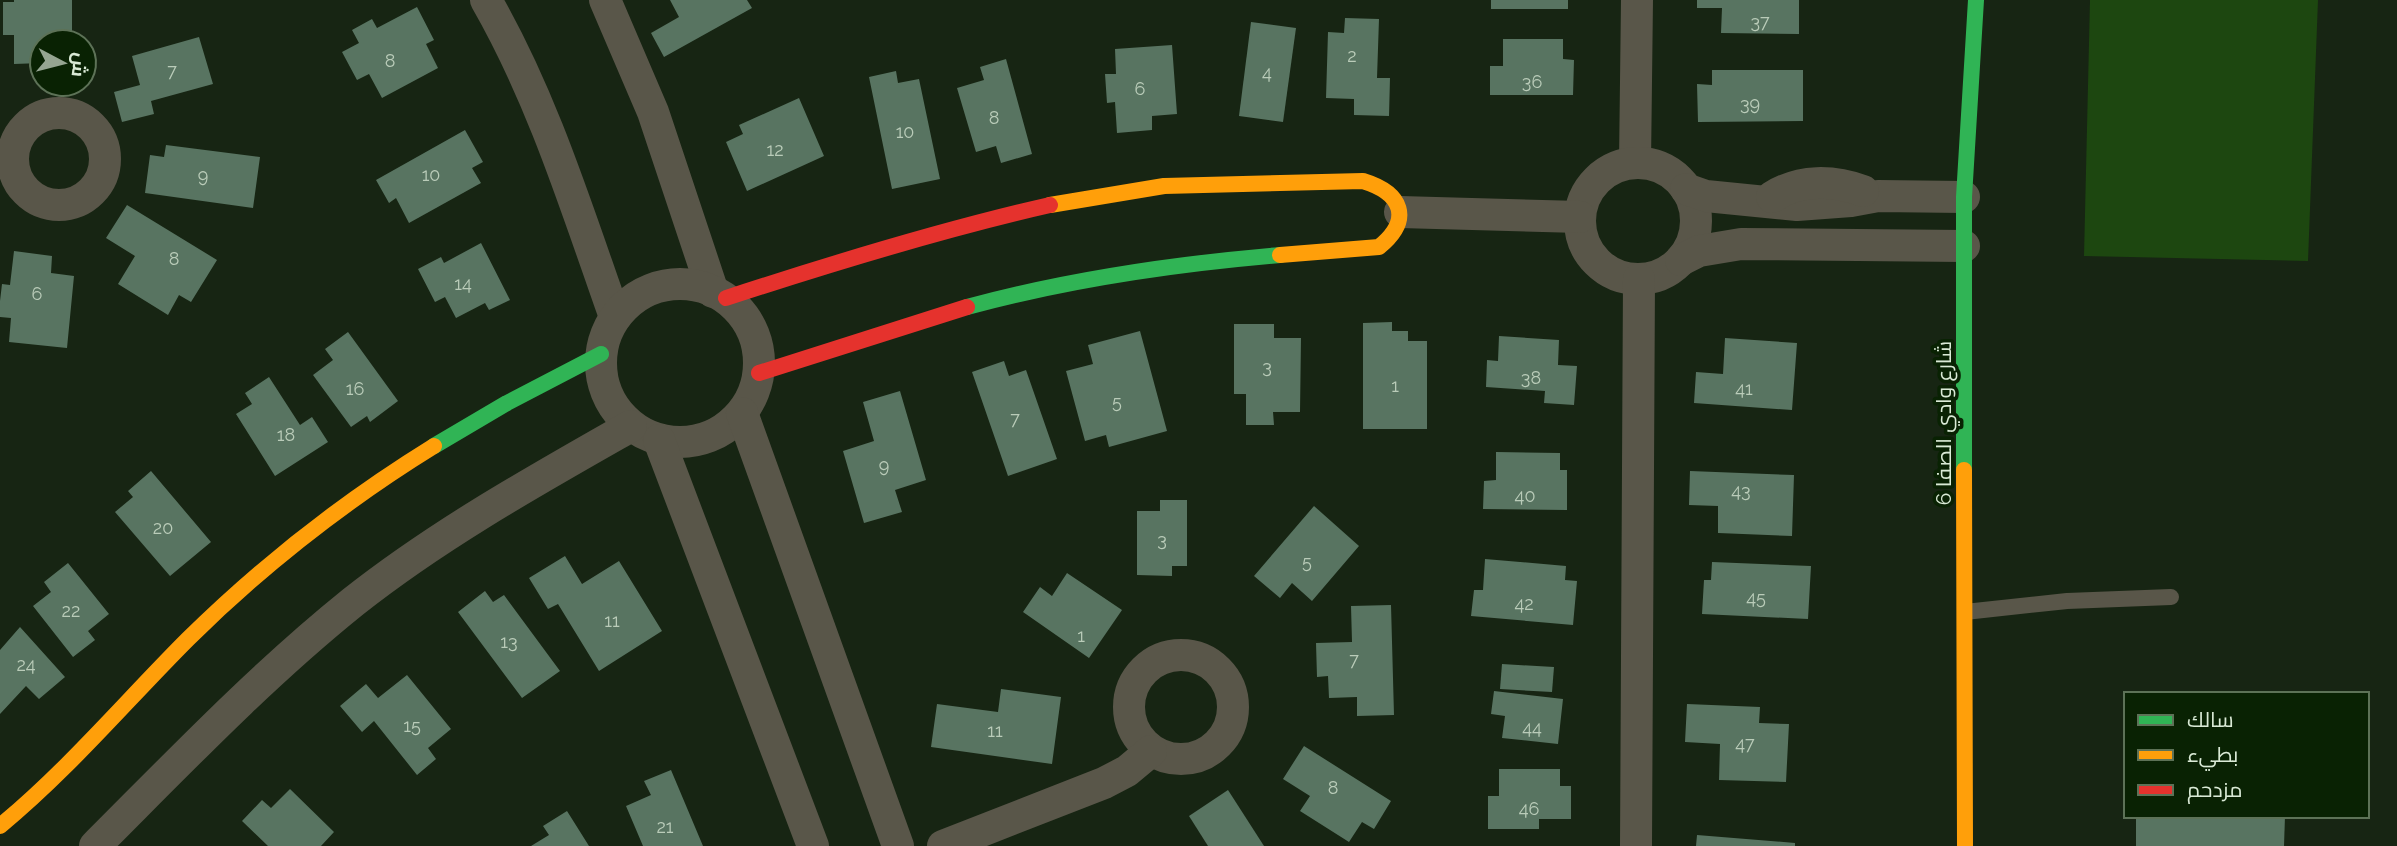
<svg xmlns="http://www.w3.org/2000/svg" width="2397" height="846" viewBox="0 0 2397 846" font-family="Raleway,Cairo,sans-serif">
<rect width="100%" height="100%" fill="#172513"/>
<!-- green -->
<polygon fill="#1d4710" points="2090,0 2318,0 2308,261 2084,256"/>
<!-- building -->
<g fill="#587461">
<polygon points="14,0 72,0 72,42 42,42 42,63 14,64 14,35 3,35 3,2 14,2"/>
<polygon points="670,0 747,0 752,8 664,57 651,33 679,17"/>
<rect x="1491" y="0" width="77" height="9"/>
<polygon points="1697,0 1799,0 1799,34 1721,33 1722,8 1697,8"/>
<polygon points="417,7 434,40 426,44 438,68 382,98 369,74 357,80 342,52 359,43 352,30 372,19 377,28"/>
<polygon points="1345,18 1379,19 1377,78 1390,78 1389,116 1354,115 1354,99 1326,98 1328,32 1344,33"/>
<polygon points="1251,22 1296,28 1283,122 1239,116"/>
<polygon points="199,37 213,84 151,101 154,114 122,122 114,92 140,85 132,56"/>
<polygon points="1503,39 1563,39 1563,59 1574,60 1573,95 1490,95 1490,66 1503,66"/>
<polygon points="1172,45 1177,114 1152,116 1152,130 1117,133 1115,102 1107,103 1105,74 1116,74 1115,49"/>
<polygon points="1006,59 1032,154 1001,163 996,146 976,152 957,88 984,80 980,67"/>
<polygon points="1712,70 1803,70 1803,121 1698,122 1697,84 1712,85"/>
<polygon points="896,71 898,83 919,79 940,179 892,189 869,77"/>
<polygon points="799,98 824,156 747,191 726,142 743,134 739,125"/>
<polygon points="465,130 483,162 472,168 481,183 409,223 396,198 389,203 376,180"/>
<polygon points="166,145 260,157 253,208 145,193 150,155 164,157"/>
<polygon points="127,205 217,260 191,302 179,295 168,315 118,284 135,256 106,238"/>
<polygon points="481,243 510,300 489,310 485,303 456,318 445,297 435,302 418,269 441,257 444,263"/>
<polygon points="14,251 52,256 51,273 74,276 67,348 9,342 11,318 0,317 0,301 2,284 10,285"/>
<polygon points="1392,322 1392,331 1408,331 1408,341 1427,341 1427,429 1363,429 1363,323"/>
<polygon points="1234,324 1274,324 1274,338 1301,338 1300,412 1273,412 1274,425 1246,425 1246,394 1234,394"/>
<polygon points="1140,331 1167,431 1109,447 1106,435 1085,441 1066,371 1093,364 1088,345"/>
<polygon points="348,332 398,401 370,422 367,416 351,427 313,375 333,360 325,349"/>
<polygon points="1499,336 1559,340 1558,365 1577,366 1574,405 1544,403 1545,391 1486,387 1487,360 1498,361"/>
<polygon points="1725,338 1797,343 1792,410 1694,403 1696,372 1723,374"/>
<polygon points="1004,361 1009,376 1026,370 1057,459 1008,476 972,372"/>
<polygon points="269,377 300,425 312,417 328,442 275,476 236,414 252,404 245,393"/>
<polygon points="900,391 926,480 895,490 902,512 864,523 843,451 874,441 863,402"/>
<polygon points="1496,452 1560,453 1560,470 1567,470 1567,510 1483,509 1484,481 1496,480"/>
<polygon points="151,471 211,542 170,576 115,512 133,497 128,491"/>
<polygon points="1690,471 1794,475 1792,536 1718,533 1718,506 1689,505"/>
<polygon points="1160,500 1187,500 1187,566 1172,566 1172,576 1137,575 1137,511 1160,511"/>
<polygon points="1314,506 1359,546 1312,601 1292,583 1280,598 1254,576"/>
<polygon points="565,556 582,584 619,561 662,631 599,671 558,604 548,609 529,578"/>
<polygon points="1485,559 1566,566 1565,580 1577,581 1573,625 1471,616 1474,590 1483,590"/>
<polygon points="1712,562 1811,566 1808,619 1702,614 1704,580 1711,580"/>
<polygon points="68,563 109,614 88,631 95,640 73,657 33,606 51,592 44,582"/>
<polygon points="1067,573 1122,610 1089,658 1023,612 1040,587 1052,596"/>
<polygon points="485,591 493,602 504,595 560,671 522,698 458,612"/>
<polygon points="1391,605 1394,715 1357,716 1357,697 1329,698 1328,676 1317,677 1316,643 1352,642 1351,606"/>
<polygon points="20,627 65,677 39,699 26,686 0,714 0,650"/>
<polygon points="1502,664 1554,667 1552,692 1500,689"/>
<polygon points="407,675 451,729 428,748 436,759 417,775 374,721 362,732 340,706 366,684 378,698"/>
<polygon points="1001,689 1061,697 1052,764 931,747 937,704 998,712"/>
<polygon points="1494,691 1563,699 1558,744 1502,738 1505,716 1491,714"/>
<polygon points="1687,704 1760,707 1759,723 1789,724 1786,782 1719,780 1720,744 1685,742"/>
<polygon points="1304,746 1391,801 1374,829 1362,822 1349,842 1300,811 1310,796 1283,779"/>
<polygon points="1499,769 1560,769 1560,786 1571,786 1571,819 1539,819 1539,829 1488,829 1488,796 1499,796"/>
<polygon points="671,770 703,846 643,846 626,806 651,795 644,781"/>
<polygon points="290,789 334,832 321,846 268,846 242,821 262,800 271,808"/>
<polygon points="1228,790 1264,846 1208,846 1189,816"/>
<polygon points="567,811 589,846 531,846 549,835 543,826"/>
<polygon points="2136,816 2285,816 2284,846 2136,846"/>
<polygon points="1697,835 1795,843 1795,846 1696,846"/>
</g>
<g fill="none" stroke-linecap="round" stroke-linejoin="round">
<!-- lane -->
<polyline stroke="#595649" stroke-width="16" points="1965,612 2067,601 2171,597"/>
<!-- street -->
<g stroke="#595649" stroke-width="32">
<path d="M486,0c57,99 91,210 129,317"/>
<polyline points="605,0 653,112 713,292"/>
<circle cx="59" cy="159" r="46"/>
<polyline points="1635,163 1637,0"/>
<circle cx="1638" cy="221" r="58"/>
<polyline points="1686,189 1706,196 1797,205 1851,201 1878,196 1964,197"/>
<path d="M1772,197c28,-18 61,-17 91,-6"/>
<polyline points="1400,212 1580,217"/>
<polyline points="1681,260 1699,251 1741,244 1964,246"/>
<circle cx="680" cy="363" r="79"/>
<polyline points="742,413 898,846"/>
<polyline points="659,440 813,846"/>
<circle cx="1181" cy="707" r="52"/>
<path d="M95,846c84,-84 166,-170 258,-244 86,-68 183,-122 278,-176"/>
<polyline points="943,846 1104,783 1127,771 1151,751"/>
<polyline points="1636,846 1639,279"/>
</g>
<!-- fast -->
<g stroke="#30b455" stroke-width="16">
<path d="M967,307c103,-28 207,-43 313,-52"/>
<polyline points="434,446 507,403 601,354"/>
<polyline points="1964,470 1964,197 1976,0"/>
</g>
<!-- slow -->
<g stroke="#ff9f0a" stroke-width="16">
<path d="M1050,205l114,-19 199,-5c39,12 50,38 16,66l-99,8"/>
<polyline points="1964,470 1965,846"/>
<path d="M0,826c68,-56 126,-125 188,-187 75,-74 157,-138 246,-193"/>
</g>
<!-- jam -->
<g stroke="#e5322d" stroke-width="16">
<path d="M726,298c107,-35 214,-68 324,-93"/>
<polyline points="759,373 967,307"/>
</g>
</g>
<g text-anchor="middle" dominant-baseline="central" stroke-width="7" stroke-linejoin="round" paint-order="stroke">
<!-- number labels -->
<g font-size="18" fill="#baccb9">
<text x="1760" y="21">37</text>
<text x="1352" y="55">2</text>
<text x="390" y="60">8</text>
<text x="172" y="70">7</text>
<text x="1267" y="72">4</text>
<text x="1532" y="81">36</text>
<text x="1140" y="88">6</text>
<text x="1750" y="103">39</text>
<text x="994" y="117">8</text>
<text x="905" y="131">10</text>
<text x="775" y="149">12</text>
<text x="431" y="174">10</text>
<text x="203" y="175">9</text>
<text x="174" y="258">8</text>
<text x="463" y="283">14</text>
<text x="37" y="293">6</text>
<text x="1267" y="366">3</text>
<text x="1531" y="377">38</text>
<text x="1395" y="385">1</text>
<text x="355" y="388">16</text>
<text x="1744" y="388">41</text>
<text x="1117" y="401">5</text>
<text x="1015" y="418">7</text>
<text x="286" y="434">18</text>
<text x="884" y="465">9</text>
<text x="1741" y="490">43</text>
<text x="1525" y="495">40</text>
<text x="163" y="527">20</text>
<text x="1162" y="539">3</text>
<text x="1307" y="561">5</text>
<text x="1756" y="597">45</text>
<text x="1524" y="603">42</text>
<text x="71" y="610">22</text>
<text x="612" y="620">11</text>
<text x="1081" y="635">1</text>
<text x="509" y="641">13</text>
<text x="1354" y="659">7</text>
<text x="26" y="664">24</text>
<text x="412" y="725">15</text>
<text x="1532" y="727">44</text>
<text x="995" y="730">11</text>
<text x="1745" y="743">47</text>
<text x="1333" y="787">8</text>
<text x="1529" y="808">46</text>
<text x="665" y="826">21</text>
</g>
<!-- street labels -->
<g font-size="21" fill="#daead6" stroke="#092203">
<text transform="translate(1943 423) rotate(-90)">شارع وادي الصفا 6</text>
</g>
</g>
<!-- legend -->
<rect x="2124" y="692" width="245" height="126" fill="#092203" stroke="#5d7257" stroke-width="2"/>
<rect x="2138" y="715" width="35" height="10" fill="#30b455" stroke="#5d7257" stroke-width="2"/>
<text x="2187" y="727" font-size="21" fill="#daead6">سالك</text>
<rect x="2138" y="750" width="35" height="10" fill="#ff9f0a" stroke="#5d7257" stroke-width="2"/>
<text x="2187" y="762" font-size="21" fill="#daead6">بطيء</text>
<rect x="2138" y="785" width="35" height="10" fill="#e5322d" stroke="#5d7257" stroke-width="2"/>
<text x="2187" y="797" font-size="21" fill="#daead6">مزدحم</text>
<!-- north arrow -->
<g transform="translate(63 63) rotate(97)"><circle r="33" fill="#092203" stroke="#5d7257" stroke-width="2"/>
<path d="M0-5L12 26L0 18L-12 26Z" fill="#96a592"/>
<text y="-10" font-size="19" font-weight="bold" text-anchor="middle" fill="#daead6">ش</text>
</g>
</svg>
